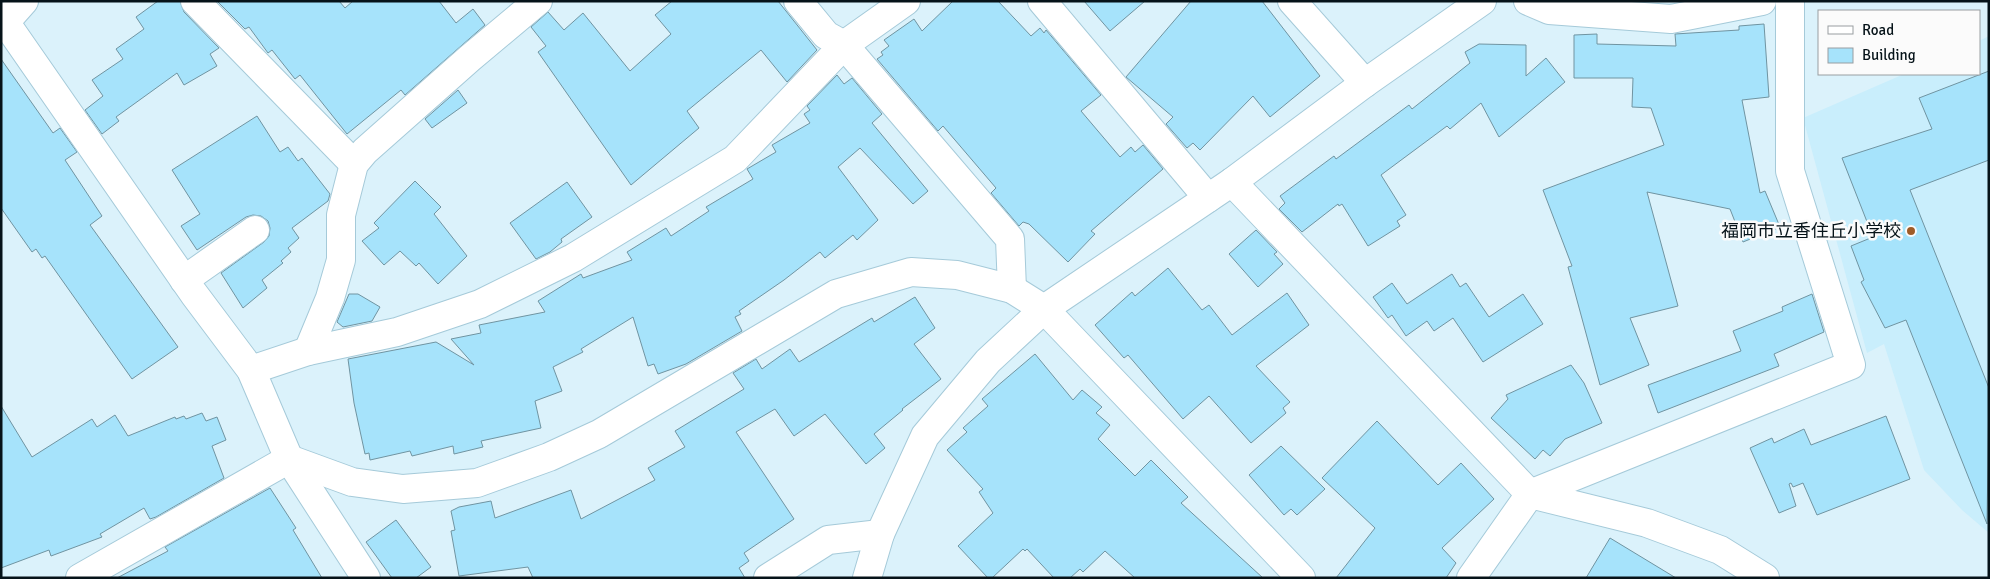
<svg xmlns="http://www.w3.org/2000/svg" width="1990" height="579" viewBox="0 0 1990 579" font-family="Signika,'Noto Sans JP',sans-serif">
<rect width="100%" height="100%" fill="#dbf2fb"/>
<!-- built -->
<polygon fill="#c9eefc" points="1989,36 1989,533 1962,510 1924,470 1884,344 1867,353 1803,118 1904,74 1979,74 1979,41"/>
<!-- building -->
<g fill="#a6e3fb" stroke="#7094a1">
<polygon points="158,1 180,1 184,12 219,48 210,54 217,66 184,85 177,73 116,117 119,121 102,134 85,110 103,96 92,80 123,59 116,49 144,29 136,17"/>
<polygon points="217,1 339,1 345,8 353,1 439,1 456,23 473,9 485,25 405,95 401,90 347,134 300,75 295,79 272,50 268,53 249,27 245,29"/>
<polygon points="672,1 778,1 817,50 787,82 761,50 687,111 699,128 631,185 538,52 546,46 531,27 548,12 564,30 583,13 630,71 671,34 655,15"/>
<polygon points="953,1 998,1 1031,36 1040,28 1044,33 1046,30 1101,95 1081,111 1120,157 1131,147 1135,152 1143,145 1163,169 1091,231 1095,234 1068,262 1029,224 1023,222 1019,226 991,193 996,188 943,126 938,131 877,59 883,55 881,52 889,46 884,40 914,19 922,31"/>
<polygon points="1084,1 1145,1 1110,31"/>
<polygon points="1191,1 1262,1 1320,76 1270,117 1253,96 1200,150 1193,143 1187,148 1166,124 1173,117 1126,77"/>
<polygon points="1764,24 1769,97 1742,100 1760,193 1765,191 1780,227 1743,242 1730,209 1647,192 1678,306 1630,318 1649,365 1600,385 1568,267 1572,266 1543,190 1664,145 1651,108 1632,107 1633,78 1574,78 1574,35 1597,34 1597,44 1676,46 1675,34 1739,30 1739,26"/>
<polygon points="1479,44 1526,45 1526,76 1546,58 1565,82 1499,137 1481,103 1450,129 1447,126 1381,175 1406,215 1397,221 1400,226 1368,246 1342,204 1339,206 1338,204 1302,232 1279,209 1285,203 1280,196 1334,156 1336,159 1409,105 1412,109 1470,63 1465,52"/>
<polygon points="1,59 53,133 60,128 77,152 65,160 102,216 90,225 178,347 132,379 45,256 42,258 36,249 32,252 1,208"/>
<polygon points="1989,71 1989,160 1910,190 1989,388 1987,524 1906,320 1885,328 1861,282 1864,280 1851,246 1873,237 1842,158 1932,129 1919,98"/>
<polygon points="837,75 844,84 852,78 882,114 872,123 928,191 913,204 860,148 838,167 878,220 857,240 853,235 825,258 820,252 784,280 739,311 741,314 735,317 742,331 686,364 658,374 654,364 648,366 633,317 581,349 583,352 553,367 562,391 535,401 541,428 481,441 483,447 454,454 453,446 412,456 410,451 370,460 369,453 365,454 354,403 348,359 436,342 474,365 451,339 481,333 479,325 545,312 538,301 581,274 583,278 632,260 627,252 666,228 671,236 709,211 706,207 753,179 747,169 776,152 772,145 810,123 804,114 810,110 807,106"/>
<polygon points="458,90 467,103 432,128 425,119"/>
<polygon points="257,116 280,152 288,147 298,161 302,158 330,194 328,201 292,228 299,238 288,248 291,252 281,261 283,263 262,280 267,288 243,308 221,273 264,242 269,236 270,228 268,221 261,216 253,215 246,217 197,250 181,226 200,214 172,170"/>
<polygon points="415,181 441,207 434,214 467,256 438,284 419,263 416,266 400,251 384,265 362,241 379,228 374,223"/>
<polygon points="567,182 592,217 561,239 562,242 550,252 536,259 510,223"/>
<polygon points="1256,230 1277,252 1274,254 1283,264 1258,287 1229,254"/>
<polygon points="1168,268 1202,310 1209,305 1232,335 1287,293 1309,325 1256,366 1290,402 1283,408 1286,413 1251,443 1209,396 1183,419 1128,355 1124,358 1095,325 1132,292 1135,296"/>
<polygon points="1452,274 1460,287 1466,283 1489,317 1523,294 1543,324 1483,362 1453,318 1434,331 1427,321 1406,336 1392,315 1388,318 1373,297 1392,283 1407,304"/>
<polygon points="349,294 358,294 380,307 372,321 343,327 337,322"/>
<polygon points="1812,294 1824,332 1774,354 1779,366 1658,413 1648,385 1741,351 1733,331 1783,311 1782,307"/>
<polygon points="915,297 935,328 914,344 941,379 902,409 903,410 874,434 885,448 866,464 825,414 794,436 775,409 736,432 794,519 744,553 749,561 739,568 745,578 533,578 528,567 459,576 451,531 455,530 451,511 459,507 491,501 495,518 571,490 581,519 655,480 648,468 685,447 675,431 744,389 733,373 756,359 762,369 790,349 799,362 872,318 874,322"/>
<polygon points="1035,354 1073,400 1082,390 1102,407 1096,413 1110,425 1098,439 1135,476 1151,460 1188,497 1181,503 1263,578 1135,578 1105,551 1083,572 1080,569 1070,578 1054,578 1027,549 1025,551 1023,549 992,578 988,578 958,546 993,513 979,492 983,489 947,450 967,432 963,428 988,406 982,399"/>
<polygon points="1571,365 1584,383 1602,423 1565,439 1550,456 1543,450 1535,459 1491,418 1508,399 1506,395"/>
<polygon points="1,406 32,457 92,419 97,427 115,415 128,436 175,417 176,419 184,416 186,419 202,413 206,421 217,417 226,440 212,446 224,478 156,517 150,519 144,508 100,534 102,537 51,556 49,550 1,568"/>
<polygon points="1886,416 1910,479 1817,515 1803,483 1793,487 1791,483 1789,484 1796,506 1779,513 1750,448 1772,438 1774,443 1804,429 1811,445"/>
<polygon points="1377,421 1438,485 1461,463 1494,499 1442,548 1456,563 1446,578 1336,578 1375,528 1322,478"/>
<polygon points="1281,446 1325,489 1297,515 1291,509 1284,515 1249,475"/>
<polygon points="270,488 296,528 293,530 322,578 117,578 168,551 165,547"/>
<polygon points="396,520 431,567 416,578 392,578 366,542"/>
<polygon points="1610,538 1676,578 1586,578"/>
</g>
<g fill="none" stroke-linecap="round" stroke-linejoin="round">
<!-- minor casing -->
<g stroke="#a5cad9" stroke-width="30">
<g id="minor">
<polyline points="195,1 354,164"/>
<polyline points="798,1 826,35 844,45 1010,239 1012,289"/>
<polyline points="1042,1 1208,198"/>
<polyline points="1292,1 1365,83"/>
<polyline points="1528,1 1549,10 1671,19 1762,1"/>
<polyline points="1,16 194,294 251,370 289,459 366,578"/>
<polyline points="1,27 24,1"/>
<polyline points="1232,182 1530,494 1647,523 1720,550 1765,578"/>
<polyline points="184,280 255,230"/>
<polyline points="308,351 330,298 341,260 341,215 354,164 365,151 470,58 538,1"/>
<polyline points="251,370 308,351 397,332 480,304 573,258 735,159 844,45 906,1"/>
<polyline points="80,578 289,459 352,482 403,489 477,483 549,457 599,434 836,294 911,272 957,275 1012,289 1044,309 1301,578"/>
<polyline points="768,578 828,540 880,534"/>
<polyline points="867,578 880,534 925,436 988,361 1044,309 1232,182 1365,83 1482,1"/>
<polyline points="1471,578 1530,494 1851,365 1790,171 1790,1"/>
</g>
</g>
<!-- minor -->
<use href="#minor" stroke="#fff" stroke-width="28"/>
</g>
<!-- markers -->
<circle fill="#9e5c28" stroke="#fbfbfb" stroke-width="2" cx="1911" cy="231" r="5"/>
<g text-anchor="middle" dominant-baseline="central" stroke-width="5" stroke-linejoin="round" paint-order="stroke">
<!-- poi labels -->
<g font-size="18" fill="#061319" stroke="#fbfbfb" text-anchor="end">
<text x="1901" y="231">福岡市立香住丘小学校</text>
</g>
</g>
<!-- border -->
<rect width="1990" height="579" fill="none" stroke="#061319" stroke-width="5"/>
<!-- legend -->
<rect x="1818" y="10" width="162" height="65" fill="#fbfbfb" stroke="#999ea1"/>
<rect x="1828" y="26" width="25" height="8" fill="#ffffff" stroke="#999ea1"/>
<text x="1862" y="35" font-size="15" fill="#061319">Road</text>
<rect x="1828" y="48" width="25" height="15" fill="#a6e3fb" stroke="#999ea1"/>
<text x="1862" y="60" font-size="15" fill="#061319">Building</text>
</svg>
